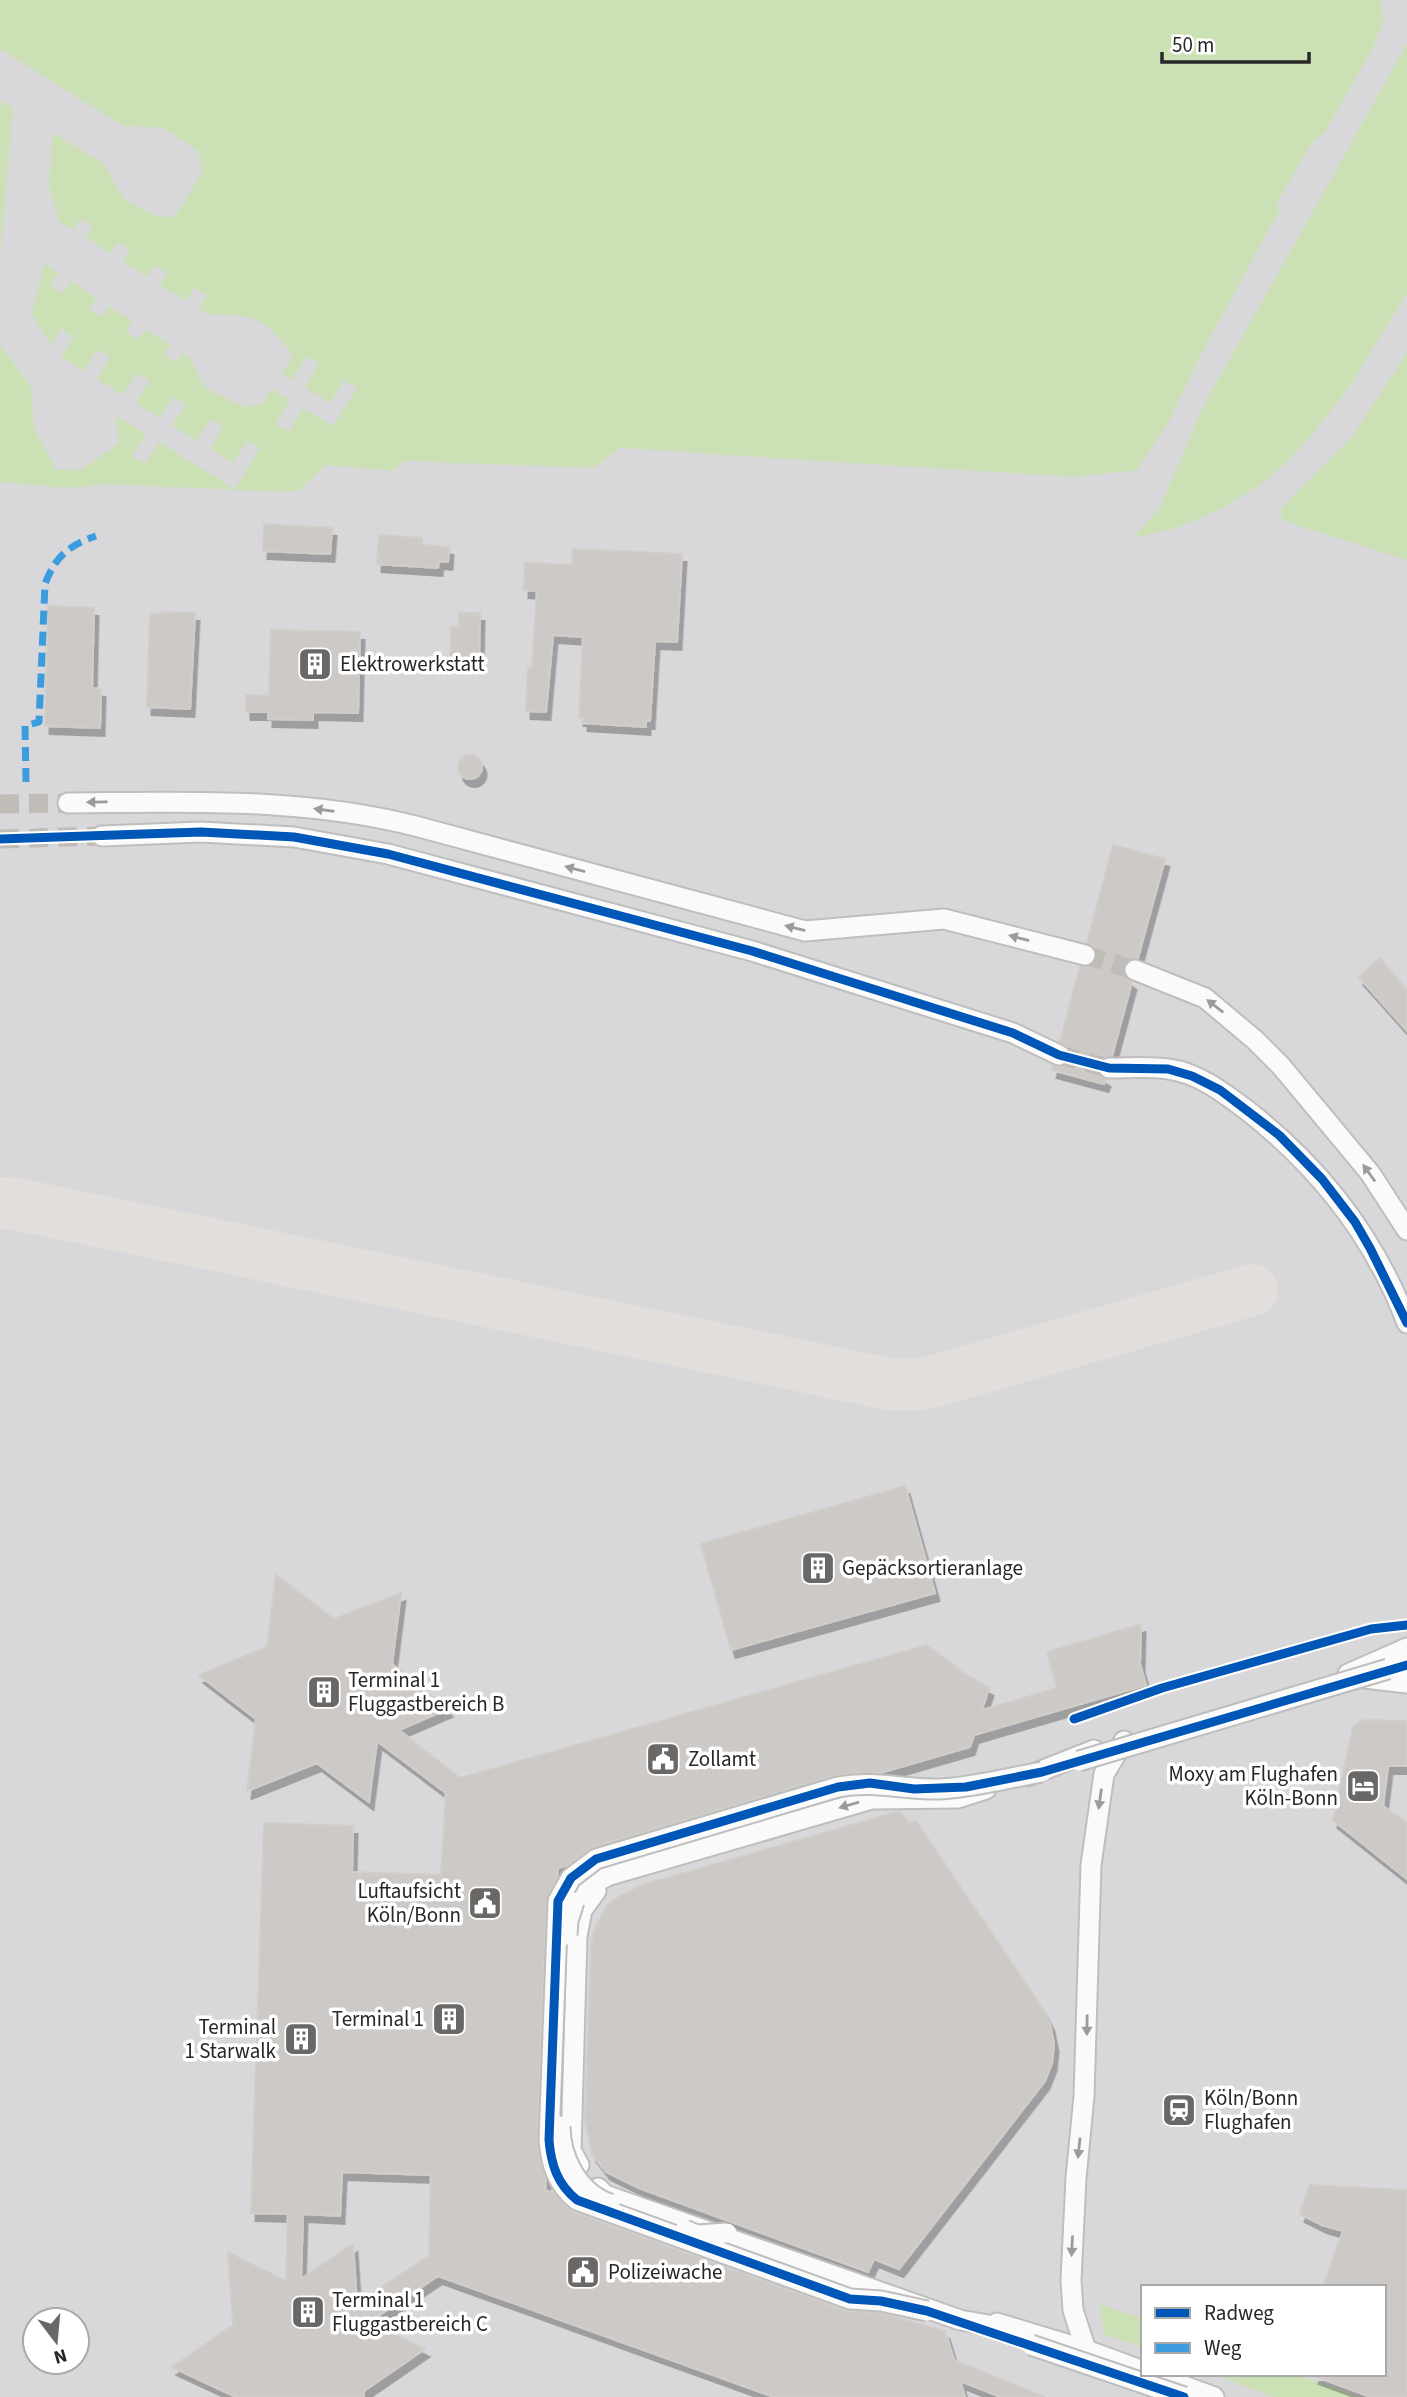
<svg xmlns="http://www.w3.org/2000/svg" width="1407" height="2397" viewBox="0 0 1407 2397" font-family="'Source Sans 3',sans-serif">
<defs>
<filter id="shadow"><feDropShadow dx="4.5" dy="8" stdDeviation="0" flood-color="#0004"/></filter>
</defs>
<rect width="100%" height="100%" fill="#e6e1dc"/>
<!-- airport -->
<path fill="#d8d8db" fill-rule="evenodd" d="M0,0h1407v2397h-1407zM1143,2287h241v87h-241zM35,2320h42v42h-42z"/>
<!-- green -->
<g fill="#cce0b5">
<path d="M0,0h1380l4,20 -13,32 -46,80 -13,10 -35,61 2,8 -82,151 -27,58 -33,50 -64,7 -454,-29 -25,20 -189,-7 -13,10 -66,-6 -27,26 -13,1 -185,-8c-33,7 -68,1 -101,-2v-137l31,42 3,41 22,42h25l38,-27 -3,-27 30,18 -14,22 13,8 14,-22 76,47 25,-41 -13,-7 -14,22 -23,-15 13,-21 -12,-8 -14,22 -25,-16 13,-20 -12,-8 -13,21 -24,-15 13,-22 -12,-8 -14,22 -26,-16 13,-22 -13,-7 -13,21 -23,-14 12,-20 -12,-8 -10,16 -19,-31 12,-50 14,9 -8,13 13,7 8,-12 25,17 -7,11 13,8 7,-11 23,15 -6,11 12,8 7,-11 25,16 -6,10 12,7 6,-9 9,6 13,28 40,20 18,-3 10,-16 18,12 -14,24 12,8 15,-24 30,18 24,-38 -13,-8 -14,23 -25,-16 14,-23 -12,-8 -15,24 -10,-7 11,-16c-9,-16 -26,-35 -45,-40 -16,-4 -35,1 -49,-8l8,-14 -13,-7 -8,13 -26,-16 7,-12 -13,-8 -7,12 -24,-16 7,-12 -12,-7 -8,11 -24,-15 7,-12 -13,-7 -7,11 -14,-9 -10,-36 4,-52 50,30 21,36 31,17 20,1 27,-45 -4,-21 -34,-23 -41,-2 -123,-77z"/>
<polygon points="1407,44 1407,293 1352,383 1313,434 1285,464 1260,485 1217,511 1173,529 1133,538 1159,509 1205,403"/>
<polygon points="0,101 13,107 0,257"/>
<polygon points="1407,353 1407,560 1299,526 1283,519 1280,510 1351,438"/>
<polygon points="1100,2304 1143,2319 1143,2348 1104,2334"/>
<polygon points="1212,2374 1296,2374 1359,2397 1273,2397"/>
</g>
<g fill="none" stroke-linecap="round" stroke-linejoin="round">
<!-- taxiway -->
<polyline stroke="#e1dedc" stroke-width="52" points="0,1203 11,1203 889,1384 906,1385 928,1383 1252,1290"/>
</g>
<!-- building -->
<g fill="#ccc9c6" stroke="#d1cdc9" stroke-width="2" fill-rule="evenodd" filter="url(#shadow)">
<polygon points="264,524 332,528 330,554 263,551"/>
<polygon points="379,535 422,538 422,545 449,547 448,562 439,561 438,568 377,564"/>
<polygon points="573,549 682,554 677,642 655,641 650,721 646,721 646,727 583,723 583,718 579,718 583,637 553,635 546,712 526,711 528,668 532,668 537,591 524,590 525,563 572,565"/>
<polygon points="48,606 94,608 92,688 101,689 100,728 45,726"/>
<polygon points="161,612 195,613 190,709 147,707 150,614 161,614"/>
<polygon points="459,613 480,613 479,663 450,663 451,627 459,627"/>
<polygon points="271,630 360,632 358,713 313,712 313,720 268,719 268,712 246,712 246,695 269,696"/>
<circle cx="470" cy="767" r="12"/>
<polygon points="1113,845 1165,859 1138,958 1128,960 1123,966 1125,977 1132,982 1112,1056 1103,1057 1098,1063 1098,1074 1106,1079 1104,1084 1052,1070 1053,1066 1065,1065 1070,1060 1069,1049 1060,1042 1080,966 1089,967 1097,959 1094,947 1087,943"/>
<polygon points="1380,958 1407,990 1407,1031 1359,977"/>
<polygon points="905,1486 935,1593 731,1650 701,1544"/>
<path d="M276,1575l58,44 67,-26 -9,71 56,45 -49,21 61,48 467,-133 38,29 24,14 -7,22 75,-22 -10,-36 94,-28 -1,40 6,21 -172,50 -4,12 -90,26 -45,2 -242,72 -25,18 -10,3 -1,10 -11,23 -9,239 3,20 6,19 -1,11 9,3 19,19 273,99 33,2 66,18 9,29 91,37h-44l-41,-16 5,16h-191l-336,-121 -69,46 56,27 -61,42v6h-128l-64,-30 61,-42 -5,-73 58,29 2,-67 -37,-1 13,-390 89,3 -1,46 89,3 5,-82 -69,-52 -8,61 -52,-39 -70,28 9,-72 -57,-44 68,-28zM342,2172l89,3 -2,81 -72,47 -4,-59 -52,35 2,-65 37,2z"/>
<polygon points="1366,1720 1407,1721 1407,1766 1388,1766 1383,1806 1407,1823 1407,1879 1333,1820 1353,1727 1360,1721"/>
<polygon points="900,1811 909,1823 916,1821 1044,2011 1050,2024 1054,2044 1052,2063 1045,2081 899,2269 874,2259 868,2272 639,2188 606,2172 592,2154 585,2119 591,1948 594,1930 607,1905 621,1895 645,1884"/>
<polygon points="1310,2185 1407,2190 1407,2397 1371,2397 1314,2376 1315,2374 1384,2374 1384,2287 1323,2287 1343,2231 1322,2225 1300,2214"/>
</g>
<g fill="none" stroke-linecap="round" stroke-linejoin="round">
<!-- minor-tunnel -->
<g stroke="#c0bcb8" stroke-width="19" stroke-dasharray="19 10" stroke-linecap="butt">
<polyline points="0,804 68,803"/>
<polyline points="0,839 102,836"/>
<polyline points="1085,955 1135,970"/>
<polyline points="1059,1055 1109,1068"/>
</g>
<!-- minor casing -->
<g stroke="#bfbebe" stroke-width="23">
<g id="minor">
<path d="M68,803c117,-1 237,-6 351,24l386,104 139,-12 141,36"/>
<polyline points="102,836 201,832 294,837 388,854 752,951 1013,1033 1059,1055"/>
<polyline points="1135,970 1205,998 1255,1040 1281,1066 1370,1173 1407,1230"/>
<path d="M1109,1068c19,0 40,-2 59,1 31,4 56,24 80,42 71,56 127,127 159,212"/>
<polyline points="1388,1669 1407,1665"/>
<polyline points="1348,1674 1407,1648"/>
<polyline points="1356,1677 1407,1683"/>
<polyline points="1028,1776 1094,1750"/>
<polyline points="574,1902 595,1883 607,1876 872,1799 958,1798 986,1789"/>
<polyline points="579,2165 571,2150 577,1936 582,1910 596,1891"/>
<polyline points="598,2188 605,2195 960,2320 994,2326 1007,2326"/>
<polyline points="997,2323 1086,2350 1143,2371"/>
<polyline points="1086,2350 1073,2310 1071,2280 1076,2178 1084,2096 1091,1865 1104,1774 1124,1741"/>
<polyline points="1151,2374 1214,2397"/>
</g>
</g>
<!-- minor -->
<use href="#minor" stroke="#fbfafa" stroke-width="19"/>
<!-- minor-bridge casing -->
<g stroke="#bfbebe" stroke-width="23" stroke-linecap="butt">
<g id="minor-bridge">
<polyline points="1079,1761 1388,1669"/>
<polyline points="567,1935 568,1921 574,1902"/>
<path d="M560,2126c0,32 18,67 50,78"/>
<polyline points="685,2230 697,2235 727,2233"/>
<path d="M927,2311l-46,-10 -31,-2 -273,-99c-20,-16 -26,-36 -28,-60l9,-239 13,-23 25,-19 242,-72c36,-7 66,3 102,2 34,-2 68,-11 102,-17"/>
<polyline points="1031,2345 1184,2397"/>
</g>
</g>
<!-- minor-bridge -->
<use href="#minor-bridge" stroke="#fbfafa" stroke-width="19"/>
<!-- quiet -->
<path stroke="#3d9ce0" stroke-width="7" stroke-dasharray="14 7" stroke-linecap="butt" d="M26,782l-1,-56 14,-4 6,-138c10,-27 24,-39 51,-48"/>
<!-- cycleway casing -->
<g stroke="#fff" stroke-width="13">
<g id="cycleway">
<polyline points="0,839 201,832 294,837 388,854 752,951 1013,1033 1059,1055 1109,1068 1168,1069 1192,1076 1220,1090 1279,1135 1322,1179 1355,1222 1370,1248 1407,1323"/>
<polyline points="1074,1719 1162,1688 1371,1629 1407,1625"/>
<path d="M1184,2397l-257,-86 -46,-10 -31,-2 -273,-99c-20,-16 -26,-36 -28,-60l9,-239 13,-23 25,-19 242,-72 32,-4 44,6 52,-2 76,-15 365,-107"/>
</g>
</g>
<!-- cycleway -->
<use href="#cycleway" stroke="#0057b8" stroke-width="9"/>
</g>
<!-- one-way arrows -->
<defs><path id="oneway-solid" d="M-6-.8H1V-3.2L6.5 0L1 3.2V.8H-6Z" transform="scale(1.75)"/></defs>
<g fill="#9c9b9b">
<use href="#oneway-solid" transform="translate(97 802) rotate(179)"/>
<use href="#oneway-solid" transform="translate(324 810) rotate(-172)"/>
<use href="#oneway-solid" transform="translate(575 869) rotate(-165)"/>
<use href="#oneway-solid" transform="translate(795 928) rotate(-166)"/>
<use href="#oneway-solid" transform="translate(1019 938) rotate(-165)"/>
<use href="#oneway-solid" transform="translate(1215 1006) rotate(-142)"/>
<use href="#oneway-solid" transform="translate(1369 1173) rotate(-126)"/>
<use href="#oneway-solid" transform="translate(1100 1799) rotate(98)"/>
<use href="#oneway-solid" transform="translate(849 1805) rotate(164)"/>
<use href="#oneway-solid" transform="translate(1087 2025) rotate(91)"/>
<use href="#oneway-solid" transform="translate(1079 2148) rotate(96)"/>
<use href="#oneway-solid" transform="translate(1072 2246) rotate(93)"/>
</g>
<!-- icons -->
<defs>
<g id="building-square" transform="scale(1.75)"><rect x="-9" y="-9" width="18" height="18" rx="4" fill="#6a6866" stroke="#fff"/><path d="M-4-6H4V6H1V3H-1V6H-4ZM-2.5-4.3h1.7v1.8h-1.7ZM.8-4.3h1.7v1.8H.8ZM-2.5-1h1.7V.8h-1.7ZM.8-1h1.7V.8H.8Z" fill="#fff"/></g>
<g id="civic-square" transform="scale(1.75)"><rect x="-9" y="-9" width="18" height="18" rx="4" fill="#6a6866" stroke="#fff"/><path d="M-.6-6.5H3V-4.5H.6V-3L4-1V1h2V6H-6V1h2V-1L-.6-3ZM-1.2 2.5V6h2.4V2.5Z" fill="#fff"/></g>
<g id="hotel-square" transform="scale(1.75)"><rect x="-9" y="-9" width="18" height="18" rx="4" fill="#6a6866" stroke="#fff"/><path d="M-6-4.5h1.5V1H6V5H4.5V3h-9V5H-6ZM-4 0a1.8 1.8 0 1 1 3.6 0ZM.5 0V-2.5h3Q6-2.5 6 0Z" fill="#fff"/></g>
<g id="station-square" transform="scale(1.75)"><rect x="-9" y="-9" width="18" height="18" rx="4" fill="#6a6866" stroke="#fff"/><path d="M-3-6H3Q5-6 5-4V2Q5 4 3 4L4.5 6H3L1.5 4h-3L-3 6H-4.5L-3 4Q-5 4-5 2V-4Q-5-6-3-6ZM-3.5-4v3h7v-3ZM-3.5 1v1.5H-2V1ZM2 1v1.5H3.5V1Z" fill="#fff"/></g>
</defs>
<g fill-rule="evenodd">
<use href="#building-square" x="315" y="664"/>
<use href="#building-square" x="818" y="1568"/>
<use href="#building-square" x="324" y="1692"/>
<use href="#civic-square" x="663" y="1759"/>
<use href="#hotel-square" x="1363" y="1786"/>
<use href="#civic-square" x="485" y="1903"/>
<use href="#building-square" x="449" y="2019"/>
<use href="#building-square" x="301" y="2039"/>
<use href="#station-square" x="1179" y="2110"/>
<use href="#civic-square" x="583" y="2272"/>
<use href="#building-square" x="308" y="2312"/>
</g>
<g text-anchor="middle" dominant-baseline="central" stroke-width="7" stroke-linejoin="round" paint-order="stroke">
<!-- poi labels -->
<g font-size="21" fill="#272727" stroke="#fff" text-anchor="start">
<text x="340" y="664">Elektrowerkstatt</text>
<text x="842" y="1568">Gepäcksortieranlage</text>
<text x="348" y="1680">Terminal 1<tspan x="348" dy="24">Fluggastbereich B</tspan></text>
<text x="688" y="1759">Zollamt</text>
<text x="1338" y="1774" text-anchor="end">Moxy am Flughafen<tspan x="1338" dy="24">Köln-Bonn</tspan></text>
<text x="461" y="1891" text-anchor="end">Luftaufsicht<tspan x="461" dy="24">Köln/Bonn</tspan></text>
<text x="424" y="2019" text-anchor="end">Terminal 1</text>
<text x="276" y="2027" text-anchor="end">Terminal<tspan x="276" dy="24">1 Starwalk</tspan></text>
<text x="1204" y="2098">Köln/Bonn<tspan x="1204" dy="24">Flughafen</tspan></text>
<text x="608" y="2272">Polizeiwache</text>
<text x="332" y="2300">Terminal 1<tspan x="332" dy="24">Fluggastbereich C</tspan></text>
</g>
</g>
<!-- legend -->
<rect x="1141" y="2285" width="245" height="91" fill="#ffffff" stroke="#a9a9a9" stroke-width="2"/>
<rect x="1155" y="2308" width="35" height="10" fill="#0057b8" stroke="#a9a9a9" stroke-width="2"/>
<text x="1204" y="2320" font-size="21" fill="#272727">Radweg</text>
<rect x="1155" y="2343" width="35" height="10" fill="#3d9ce0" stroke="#a9a9a9" stroke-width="2"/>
<text x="1204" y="2355" font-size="21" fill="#272727">Weg</text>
<!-- north arrow -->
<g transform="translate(56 2341) rotate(164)"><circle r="33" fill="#ffffff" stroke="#a9a9a9" stroke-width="2"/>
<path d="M0-5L12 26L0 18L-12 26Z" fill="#6a6866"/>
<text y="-10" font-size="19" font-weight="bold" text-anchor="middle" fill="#272727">N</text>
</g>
<!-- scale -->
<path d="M1162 52v10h147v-10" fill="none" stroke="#272727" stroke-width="3.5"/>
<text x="1172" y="52" font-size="21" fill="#272727" stroke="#ffffff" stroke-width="5" paint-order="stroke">50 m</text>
</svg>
